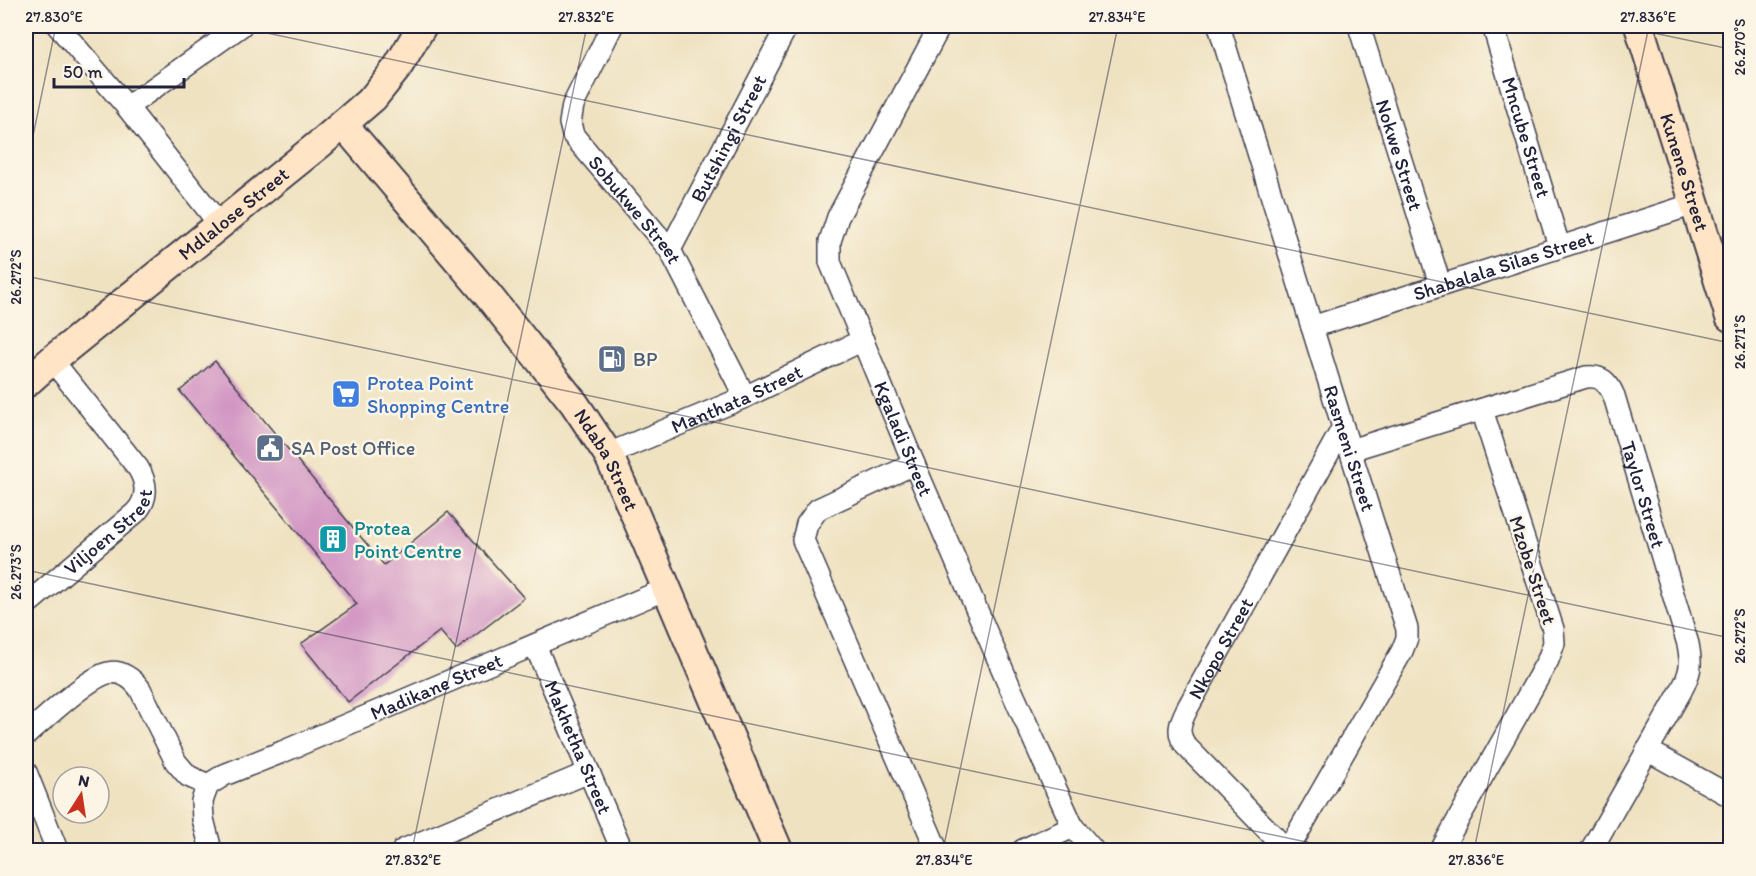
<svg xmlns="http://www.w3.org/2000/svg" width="1756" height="876" viewBox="0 0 1756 876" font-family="Itim,sans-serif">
<rect width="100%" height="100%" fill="#fcf5e5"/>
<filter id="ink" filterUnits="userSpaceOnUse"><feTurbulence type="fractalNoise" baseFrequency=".0167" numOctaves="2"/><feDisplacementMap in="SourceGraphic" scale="12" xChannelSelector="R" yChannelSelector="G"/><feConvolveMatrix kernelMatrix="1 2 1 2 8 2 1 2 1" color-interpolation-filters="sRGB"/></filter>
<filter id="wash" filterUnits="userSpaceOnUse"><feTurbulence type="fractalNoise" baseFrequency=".008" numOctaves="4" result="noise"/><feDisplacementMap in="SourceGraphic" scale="24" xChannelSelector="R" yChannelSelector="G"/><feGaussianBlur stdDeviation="1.35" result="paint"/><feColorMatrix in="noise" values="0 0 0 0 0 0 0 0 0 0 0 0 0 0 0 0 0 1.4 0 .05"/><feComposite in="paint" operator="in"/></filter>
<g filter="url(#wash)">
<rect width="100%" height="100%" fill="#efe2c1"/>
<g id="blocks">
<!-- building -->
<polygon fill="#d194c3" points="215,361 384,565 448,512 524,598 456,650 440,631 348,702 301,644 357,604 180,391"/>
</g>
</g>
<g filter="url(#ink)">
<use href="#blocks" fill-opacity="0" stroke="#413f4f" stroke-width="1.5"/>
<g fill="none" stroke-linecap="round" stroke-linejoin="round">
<!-- street casing -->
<g stroke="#413f4f" stroke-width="24">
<g id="street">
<polyline points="58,26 127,107 220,225"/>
<path id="s1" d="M612,26l-39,79 -3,18 3,12 97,115 75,147"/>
<path id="s2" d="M940,26l-102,191 -8,24v21l84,202 96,223 63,140 20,23"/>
<path id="s3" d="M1219,26l131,424 57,179v9l-5,13 -114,199"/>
<path id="s4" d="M1359,26l81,258"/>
<path id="s5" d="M1493,26l66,220"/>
<polyline points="127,107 241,26"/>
<path id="s6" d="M670,250l117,-224"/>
<path id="s7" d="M1312,327l382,-123"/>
<path id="s8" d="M1350,450l236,-73c15,-2 22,5 28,19l74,248c4,21 3,28 -7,47l-90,159"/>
<path id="s9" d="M608,454l137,-57 118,-57"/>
<polyline points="914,464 818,509 807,524 803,540 937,850"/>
<path id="s10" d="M26,605l109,-92c13,-13 13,-29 3,-45l-86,-108"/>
<path id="s11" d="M535,645l87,205"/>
<path d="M26,735c17,-15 63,-58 82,-62 13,-3 25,6 32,16l36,73 12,14 20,9"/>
<polyline points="1647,750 1730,796"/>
<polyline points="26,772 57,850"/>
<path id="s12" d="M211,850l-8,-31 -1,-18 6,-16 16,-10 58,-23 384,-163"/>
<polyline points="403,850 589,772"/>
<polyline points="1023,850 1073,827"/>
<path id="s13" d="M1287,850l-101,-104c-10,-13 -6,-23 1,-37l156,-282"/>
<polyline points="1441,850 1548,660 1554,643 1553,629 1482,410"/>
</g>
</g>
<!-- secondary casing -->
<g stroke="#413f4f" stroke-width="32">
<g id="secondary">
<path id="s14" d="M1639,26l91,291"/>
<path id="s15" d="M343,124l143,169 88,110 34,51 23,51 147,345"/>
<path id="s16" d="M26,383l26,-23 270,-218 51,-44 24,-30 25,-42"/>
</g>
</g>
<!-- street -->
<use href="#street" stroke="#fff" stroke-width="21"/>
<!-- secondary -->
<use href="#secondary" stroke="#ffe4c6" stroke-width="28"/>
</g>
</g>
<!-- ticks -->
<path fill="none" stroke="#22223b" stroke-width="1.5" stroke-opacity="0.45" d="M234,26l1496,317M1620,26l110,23M26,169l30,-143M26,276l1704,362M26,570l1318,280M412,850l175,-824M943,850l175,-824M1474,850l175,-824"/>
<!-- icons -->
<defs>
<g id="fuel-square" transform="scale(1.5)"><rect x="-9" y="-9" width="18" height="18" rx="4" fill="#5c6f8a" stroke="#fcf5e5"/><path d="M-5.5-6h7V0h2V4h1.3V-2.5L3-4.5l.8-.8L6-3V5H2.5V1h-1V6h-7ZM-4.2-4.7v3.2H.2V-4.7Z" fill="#fff"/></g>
<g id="supermarket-square" transform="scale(1.5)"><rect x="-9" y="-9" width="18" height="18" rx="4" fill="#3f7fe0" stroke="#fcf5e5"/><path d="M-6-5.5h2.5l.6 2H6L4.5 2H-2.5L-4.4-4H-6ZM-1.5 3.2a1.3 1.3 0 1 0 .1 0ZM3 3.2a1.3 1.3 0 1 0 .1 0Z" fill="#fff"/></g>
<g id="civic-square" transform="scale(1.5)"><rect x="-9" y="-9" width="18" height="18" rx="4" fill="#5c6f8a" stroke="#fcf5e5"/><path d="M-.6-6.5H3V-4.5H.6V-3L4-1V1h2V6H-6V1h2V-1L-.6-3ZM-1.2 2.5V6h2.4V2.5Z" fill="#fff"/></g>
<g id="building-square" transform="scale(1.5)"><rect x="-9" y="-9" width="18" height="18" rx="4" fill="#0f9aa8" stroke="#fcf5e5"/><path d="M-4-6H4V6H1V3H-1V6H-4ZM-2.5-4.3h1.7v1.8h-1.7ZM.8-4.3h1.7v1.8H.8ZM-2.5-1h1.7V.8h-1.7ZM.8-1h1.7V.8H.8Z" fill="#fff"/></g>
</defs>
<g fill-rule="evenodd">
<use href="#fuel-square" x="612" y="359"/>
<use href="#supermarket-square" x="346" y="394"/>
<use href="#civic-square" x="270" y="448"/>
<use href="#building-square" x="333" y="539"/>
</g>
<g text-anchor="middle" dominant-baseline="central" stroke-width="5" stroke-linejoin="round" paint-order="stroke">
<!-- street labels -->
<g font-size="20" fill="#22223b" stroke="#fcf5e5">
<text stroke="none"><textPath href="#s5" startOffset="116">Mncube Street</textPath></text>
<text stroke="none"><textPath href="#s6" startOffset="126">Butshingi Street</textPath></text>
<text stroke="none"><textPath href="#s4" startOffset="135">Nokwe Street</textPath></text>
<text stroke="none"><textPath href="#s14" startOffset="153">Kunene Street</textPath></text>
<text stroke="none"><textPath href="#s1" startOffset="216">Sobukwe Street</textPath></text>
<text stroke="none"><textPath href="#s16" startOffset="268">Mdlalose Street</textPath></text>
<text stroke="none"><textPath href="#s7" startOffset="201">Shabalala Silas Street</textPath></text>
<text stroke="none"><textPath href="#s9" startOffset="140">Manthata Street</textPath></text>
<text stroke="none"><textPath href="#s2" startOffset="454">Kgaladi Street</textPath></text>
<text stroke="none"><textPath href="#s3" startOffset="442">Rasmeni Street</textPath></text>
<text stroke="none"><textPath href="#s15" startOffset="428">Ndaba Street</textPath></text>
<text stroke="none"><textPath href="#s8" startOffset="387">Taylor Street</textPath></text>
<text stroke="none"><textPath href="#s10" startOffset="111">Viljoen Street</textPath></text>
<text transform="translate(1533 570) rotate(72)">Mzobe Street</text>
<text stroke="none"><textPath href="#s13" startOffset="254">Nkopo Street</textPath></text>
<text stroke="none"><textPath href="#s12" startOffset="316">Madikane Street</textPath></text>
<text stroke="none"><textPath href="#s11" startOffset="111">Makhetha Street</textPath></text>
</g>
<!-- service labels -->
<g font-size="20" fill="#4e5e75" stroke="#fcf5e5" text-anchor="start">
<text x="633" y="359">BP</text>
<text x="291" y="448">SA Post Office</text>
</g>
<!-- shop labels -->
<g font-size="20" fill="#366cbe" stroke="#fcf5e5" text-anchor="start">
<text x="367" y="383">Protea Point<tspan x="367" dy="23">Shopping Centre</tspan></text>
</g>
<!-- culture labels -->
<g font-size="20" fill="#0d838f" stroke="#fcf5e5" text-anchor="start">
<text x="354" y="528">Protea<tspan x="354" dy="23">Point Centre</tspan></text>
</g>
</g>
<!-- margin -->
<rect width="1756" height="876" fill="none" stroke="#fcf5e5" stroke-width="66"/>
<!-- north arrow -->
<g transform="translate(81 795) rotate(12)"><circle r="28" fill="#fcf5e5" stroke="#a5a1a1" stroke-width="1.5"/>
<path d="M0-4.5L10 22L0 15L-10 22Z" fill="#c8321e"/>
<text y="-9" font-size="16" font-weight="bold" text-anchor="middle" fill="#22223b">N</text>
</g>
<!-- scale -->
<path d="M54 78v9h130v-9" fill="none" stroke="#22223b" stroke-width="3"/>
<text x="63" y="78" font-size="18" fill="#22223b" stroke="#fcf5e5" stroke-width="4.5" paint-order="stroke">50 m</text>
<rect x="33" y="33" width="1690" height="810" fill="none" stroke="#22223b" stroke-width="2"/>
<g font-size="15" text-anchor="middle" fill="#22223b">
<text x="54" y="22">27.830°E</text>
<text x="586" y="22">27.832°E</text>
<text x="1117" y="22">27.834°E</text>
<text x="1648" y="22">27.836°E</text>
<text transform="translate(1740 47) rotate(-90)" y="5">26.270°S</text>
<text transform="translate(16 277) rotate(-90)" y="5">26.272°S</text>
<text transform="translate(1740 342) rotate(-90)" y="5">26.271°S</text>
<text transform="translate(16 572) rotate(-90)" y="5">26.273°S</text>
<text transform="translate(1740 636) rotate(-90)" y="5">26.272°S</text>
<text x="413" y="865">27.832°E</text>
<text x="944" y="865">27.834°E</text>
<text x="1476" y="865">27.836°E</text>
</g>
</svg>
